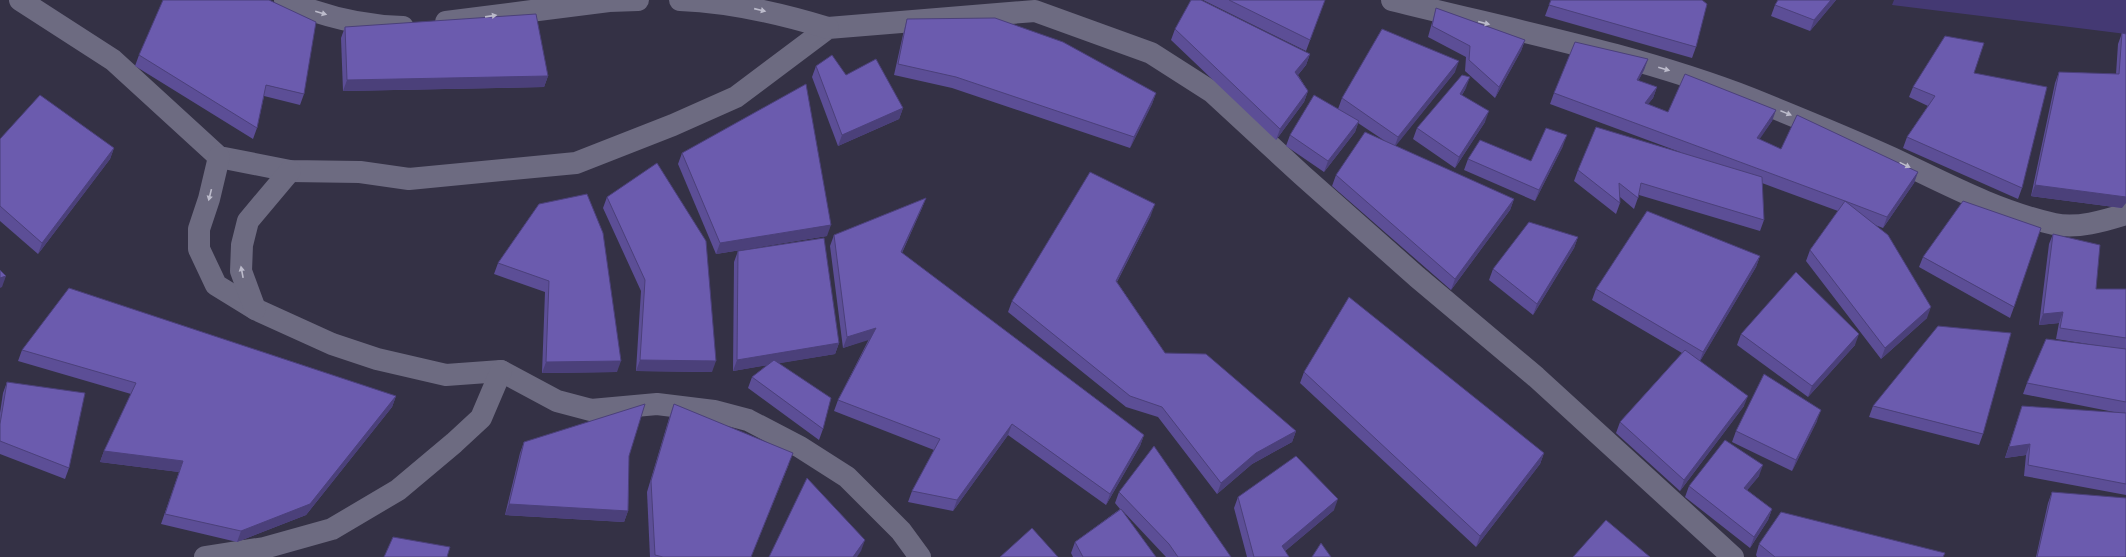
<svg xmlns="http://www.w3.org/2000/svg" width="2126" height="557" viewBox="0 0 2126 557" font-family="'Exo 2',sans-serif">
<rect width="100%" height="100%" fill="#343145"/>
<!-- green -->
<polygon fill="#443973" points="1894,0 2126,0 2126,34 1892,5"/>
<g fill="none" stroke-linecap="round" stroke-linejoin="round">
<!-- street -->
<g stroke="#6d6b81" stroke-width="22">
<polyline points="20,0 113,60 219,157 290,171 360,172 409,179 576,163 673,125 736,97 828,28 1035,11 1151,53 1212,92 1302,175 1417,277 1536,377 1733,557"/>
<path d="M285,0c37,16 78,26 118,27"/>
<path d="M680,0c51,2 99,13 148,28"/>
<path d="M1392,0c120,30 244,54 360,99 47,19 94,38 140,59 53,25 104,53 162,66 23,5 50,-3 72,-10"/>
<polyline points="446,22 609,1 638,0"/>
<polyline points="219,157 209,199 199,229 199,249 216,285 255,309 332,344 377,359 446,375 501,371 557,401 591,410 657,404 714,411 748,420 800,447 847,477 901,531 920,557"/>
<polyline points="255,309 241,271 242,245 248,221 290,171"/>
<polyline points="205,557 264,548 332,529 398,490 454,443 481,418 501,371"/>
</g>
</g>
<!-- wall -->
<g fill="#5c4e96">
<polygon points="1203,0 1325,0 1306,51"/>
<polygon points="1551,0 1696,47 1692,58 1545,16"/>
<polygon points="1836,0 1810,31 1771,16 1775,5"/>
<polygon points="1436,8 1525,40 1521,51 1495,98 1465,71 1466,57 1428,37 1433,19"/>
<polygon points="907,19 1156,93 1152,104 1130,148 952,88 894,75 904,30"/>
<polygon points="345,27 548,76 544,87 343,91 341,38"/>
<polygon points="1175,29 1310,54 1306,65 1298,75 1308,91 1304,102 1276,140 1171,40"/>
<polygon points="2122,33 2122,208 2031,196 2055,83 2059,72 2116,74 2118,44"/>
<polygon points="139,55 304,94 300,105 264,96 257,128 253,139 135,66"/>
<polygon points="1648,59 1644,70 1638,81 1657,87 1653,98 1648,104 1668,112 1776,110 1772,121 1759,139 1781,149 1918,172 1914,183 1883,228 1875,225 1927,318 1881,359 1806,261 1810,250 1838,211 1762,183 1764,220 1760,231 1639,195 1634,209 1620,197 1620,203 1616,214 1574,181 1578,170 1680,152 1550,104 1554,93"/>
<polygon points="816,66 846,75 903,108 899,119 838,146 812,77"/>
<polygon points="1455,72 1395,146 1514,199 1510,210 1451,290 1332,186 1336,175 1385,141 1358,123 1355,132 1324,172 1286,146 1290,135 1338,109 1342,98"/>
<polygon points="1974,73 2022,188 2018,199 1903,148 1907,137 1928,106 1909,97 1913,87"/>
<polygon points="1466,88 1462,95 1485,122 1455,168 1413,139 1417,128"/>
<polygon points="0,139 114,148 110,159 38,254 0,221"/>
<polygon points="1563,146 1535,201 1464,170 1468,159 1531,161"/>
<polygon points="682,153 827,236 716,254 678,164"/>
<polygon points="607,197 712,372 636,371 641,291 603,208"/>
<polygon points="926,198 922,208 902,253 1144,435 1140,446 1106,505 1008,435 953,511 908,502 912,491 934,450 834,411 838,400 869,339 843,348 830,246 834,235"/>
<polygon points="539,204 617,372 542,373 545,292 494,274 498,263"/>
<polygon points="1151,215 1117,282 1165,353 1296,431 1292,442 1252,464 1217,494 1158,417 1126,407 1008,312 1012,301"/>
<polygon points="2053,234 2096,289 2126,289 2126,495 2024,476 2026,455 2005,458 2022,406 2119,413 2023,394 2027,383 2107,347 2056,339 2059,323 2039,325 2049,244"/>
<polygon points="1578,237 1574,248 1533,315 1489,280 1493,269"/>
<polygon points="738,251 839,343 835,354 779,363 823,429 819,440 748,388 752,377 767,365 733,371 734,262"/>
<polygon points="1760,256 1756,267 1700,361 1744,406 1680,491 1616,433 1620,422 1682,353 1592,300 1596,289"/>
<polygon points="1923,257 2014,307 2010,318 1919,267"/>
<polygon points="1741,334 1855,345 1808,397 1737,345"/>
<polygon points="22,350 396,396 392,407 306,515 237,542 161,524 179,472 100,462 104,451 131,394 18,361"/>
<polygon points="1304,372 1544,453 1540,464 1476,547 1300,383"/>
<polygon points="7,382 69,468 65,479 0,454 0,413 3,393"/>
<polygon points="674,404 789,464 751,557 650,557 647,492 670,415"/>
<polygon points="1873,406 1983,434 1979,445 1869,417"/>
<polygon points="1817,421 1792,471 1732,442 1736,431"/>
<polygon points="524,442 629,456 628,511 624,522 505,515 520,453"/>
<polygon points="1759,476 1747,490 1772,509 1768,520 1750,548 1685,497 1689,486"/>
<polygon points="1119,492 1231,557 1166,557 1121,509 1156,557 1073,557 1071,553 1075,542 1120,509 1115,503"/>
<polygon points="2052,492 2126,557 2036,557 2048,503"/>
<polygon points="1238,497 1334,510 1285,551 1289,557 1247,557 1234,508"/>
<polygon points="1759,544 1944,557 1757,557 1756,555"/>
</g>
<!-- shaded-wall -->
<g fill="#4b407a">
<polygon points="1831,0 1836,0 1810,31 1814,20"/>
<polygon points="1525,40 1521,51 1495,98 1499,87"/>
<polygon points="1310,54 1306,65 1291,83 1295,72"/>
<polygon points="1648,59 1644,70 1633,91 1637,80"/>
<polygon points="1459,61 1455,72 1394,148 1398,137"/>
<polygon points="548,76 544,87 343,91 347,80"/>
<polygon points="1470,77 1466,88 1456,104 1460,94"/>
<polygon points="1657,87 1653,98 1641,113 1645,103"/>
<polygon points="1308,91 1304,102 1276,140 1280,129"/>
<polygon points="1156,93 1152,104 1130,148 1134,137"/>
<polygon points="903,108 899,119 838,146 842,135"/>
<polygon points="1776,110 1772,121 1753,149 1757,138"/>
<polygon points="1489,111 1485,122 1455,168 1459,157"/>
<polygon points="1359,121 1355,132 1324,172 1328,161"/>
<polygon points="1567,135 1563,146 1535,201 1539,190"/>
<polygon points="114,148 110,159 38,254 42,243"/>
<polygon points="1918,172 1914,183 1883,228 1887,217"/>
<polygon points="2035,185 2126,197 2126,203 2122,208 2031,196"/>
<polygon points="926,198 922,208 897,263 901,252"/>
<polygon points="1514,199 1510,210 1451,290 1455,279"/>
<polygon points="1155,204 1151,215 1112,291 1116,281"/>
<polygon points="831,225 827,236 716,254 720,243"/>
<polygon points="1578,237 1574,248 1533,315 1537,304"/>
<polygon points="1760,256 1756,267 1699,363 1703,352"/>
<polygon points="6,276 2,287 0,288 0,278"/>
<polygon points="1931,307 1927,318 1881,359 1885,348"/>
<polygon points="2063,312 2059,323 2039,325 2043,314"/>
<polygon points="876,328 872,339 843,348 847,337"/>
<polygon points="1859,334 1855,345 1808,397 1812,386"/>
<polygon points="839,343 835,354 733,371 737,360"/>
<polygon points="640,360 716,361 712,372 636,371"/>
<polygon points="621,361 617,372 542,373 546,362"/>
<polygon points="396,396 392,407 306,515 237,542 241,531"/>
<polygon points="1748,396 1744,406 1680,491 1684,480"/>
<polygon points="1821,410 1817,421 1792,471 1796,460"/>
<polygon points="1012,424 1008,435 953,511 957,500"/>
<polygon points="1296,431 1292,442 1252,464 1217,494 1221,483 1256,453"/>
<polygon points="1144,435 1140,446 1106,505 1110,494"/>
<polygon points="2030,444 2026,455 2005,458 2009,447"/>
<polygon points="104,451 183,461 179,472 100,462"/>
<polygon points="1544,453 1540,464 1476,547 1480,536"/>
<polygon points="1763,465 1759,476 1740,499 1744,488"/>
<polygon points="1338,499 1334,510 1278,557 1282,546"/>
<polygon points="509,504 628,511 624,522 505,515"/>
<polygon points="1772,509 1768,520 1750,548 1754,537"/>
<polygon points="865,540 861,551 857,557 853,557"/>
</g>
<!-- building -->
<g fill="#6b5bae" stroke="#4b407a">
<polygon points="163,0 269,0 316,22 304,94 266,85 257,128 139,55"/>
<polygon points="1191,0 1201,0 1310,54 1295,72 1308,91 1280,129 1175,29"/>
<polygon points="1229,0 1325,0 1310,40"/>
<polygon points="1551,0 1702,0 1707,4 1696,47 1549,5"/>
<polygon points="1778,0 1831,0 1814,20 1775,5"/>
<polygon points="1436,8 1525,40 1499,87 1469,60 1470,46 1432,26"/>
<polygon points="536,14 548,76 347,80 345,27"/>
<polygon points="995,18 1063,42 1156,93 1134,137 956,77 898,64 907,19"/>
<polygon points="1382,29 1459,61 1398,137 1342,98"/>
<polygon points="2122,33 2126,34 2126,197 2035,185 2059,72 2119,74"/>
<polygon points="1945,36 1984,43 1974,73 2047,87 2022,188 1907,137 1935,96 1913,87"/>
<polygon points="1575,42 1648,59 1637,80 1657,87 1645,103 1668,112 1685,74 1776,110 1757,138 1781,149 1797,115 1918,172 1887,217 1845,201 1888,235 1931,307 1885,348 1810,250 1845,201 1554,93"/>
<polygon points="832,55 846,75 876,59 903,108 842,135 816,66"/>
<polygon points="1462,75 1470,77 1460,94 1489,111 1459,157 1417,128"/>
<polygon points="806,84 831,225 720,243 682,153"/>
<polygon points="40,95 114,148 42,243 0,206 0,139"/>
<polygon points="1314,95 1359,121 1328,161 1290,135"/>
<polygon points="1596,127 1762,177 1764,220 1641,183 1638,198 1619,183 1620,203 1578,170"/>
<polygon points="1546,128 1567,135 1539,190 1468,159 1480,140 1531,161"/>
<polygon points="1365,132 1514,199 1455,279 1336,175"/>
<polygon points="657,163 706,241 716,361 640,360 645,280 607,197"/>
<polygon points="1090,172 1155,204 1116,281 1165,353 1206,354 1296,431 1256,453 1221,483 1162,407 1130,396 1012,301"/>
<polygon points="587,194 603,233 621,361 546,362 549,281 498,263 539,204"/>
<polygon points="926,198 901,252 1144,435 1110,494 1012,424 957,500 912,491 940,439 838,400 876,328 847,337 834,235"/>
<polygon points="1963,201 2041,228 2014,307 1923,257"/>
<polygon points="1647,211 1760,256 1703,352 1596,289"/>
<polygon points="1529,222 1578,237 1537,304 1493,269"/>
<polygon points="2053,234 2100,245 2096,289 2126,289 2126,338 2060,328 2063,312 2043,314"/>
<polygon points="824,238 839,343 737,360 738,251"/>
<polygon points="0,270 6,276 0,278"/>
<polygon points="1796,272 1859,334 1812,386 1741,334"/>
<polygon points="69,288 396,396 310,504 241,531 165,514 183,461 104,451 136,383 22,350"/>
<polygon points="1349,297 1544,453 1480,536 1304,372"/>
<polygon points="1938,326 2011,333 1983,434 1873,406"/>
<polygon points="2046,339 2126,349 2126,402 2027,383"/>
<polygon points="1685,350 1748,396 1684,480 1620,422"/>
<polygon points="774,360 831,398 823,429 752,377"/>
<polygon points="1764,374 1821,410 1796,460 1736,431"/>
<polygon points="7,382 85,393 69,468 0,441 0,424"/>
<polygon points="645,404 629,456 628,511 509,504 524,442"/>
<polygon points="674,404 793,453 751,557 663,557 655,555 651,481"/>
<polygon points="2022,406 2126,413 2126,484 2028,465 2030,444 2009,447"/>
<polygon points="1725,440 1763,465 1744,488 1772,509 1754,537 1689,486"/>
<polygon points="1154,446 1231,557 1178,557 1169,544 1119,492"/>
<polygon points="1296,456 1338,499 1282,546 1289,557 1254,557 1238,497"/>
<polygon points="807,478 865,540 853,557 769,557"/>
<polygon points="2052,492 2126,498 2126,557 2037,557"/>
<polygon points="1121,509 1156,557 1083,557 1075,542"/>
<polygon points="1781,512 1945,553 1943,557 1775,557 1759,544"/>
<polygon points="1606,520 1650,557 1573,557"/>
<polygon points="1032,528 1058,557 1000,557"/>
<polygon points="393,537 450,547 447,557 384,557"/>
<polygon points="1321,543 1331,557 1312,557"/>
</g>
<!-- one-way arrows -->
<defs><path id="oneway-solid" d="M-6-.8H1V-3.2L6.5 0L1 3.2V.8H-6Z"/></defs>
<g fill="#bcbbcb">
<use href="#oneway-solid" transform="translate(760 10) rotate(13)"/>
<use href="#oneway-solid" transform="translate(321 13) rotate(16)"/>
<use href="#oneway-solid" transform="translate(491 16) rotate(-8)"/>
<use href="#oneway-solid" transform="translate(1484 23) rotate(14)"/>
<use href="#oneway-solid" transform="translate(1664 69) rotate(16)"/>
<use href="#oneway-solid" transform="translate(1786 113) rotate(22)"/>
<use href="#oneway-solid" transform="translate(1905 165) rotate(26)"/>
<use href="#oneway-solid" transform="translate(210 195) rotate(104)"/>
<use href="#oneway-solid" transform="translate(242 272) rotate(-101)"/>
</g>
</svg>
